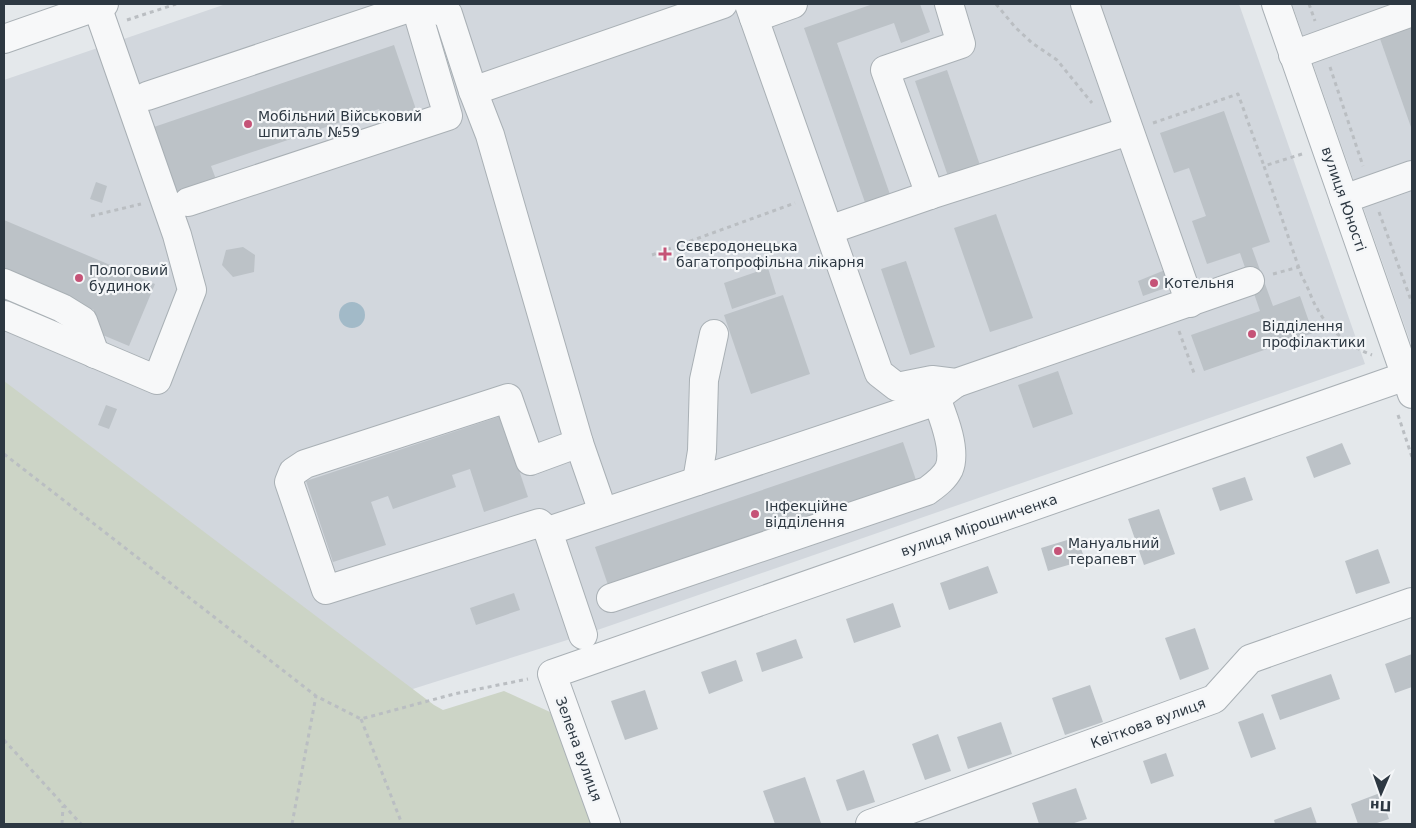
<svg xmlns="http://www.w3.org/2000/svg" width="1416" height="828" viewBox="0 0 1416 828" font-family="'DejaVu Sans',sans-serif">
<rect width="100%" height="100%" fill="#e4e8eb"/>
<!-- built -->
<g fill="#d2d7dd">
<polygon points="226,4 1239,4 1365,364 583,635 400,693 4,400 4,80"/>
<polygon points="1292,4 1412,4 1412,347"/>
</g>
<!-- green -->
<polygon fill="#ccd4c6" points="4,381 434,705 443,710 504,691 550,712 563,742 592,824 4,824"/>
<!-- water -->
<circle fill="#a2bac8" cx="352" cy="315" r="13"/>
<!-- building -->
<g fill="#bcc2c7">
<polygon points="873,4 920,4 930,32 901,43 894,23 837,43 893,203 868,211 804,28"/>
<polygon points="1412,21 1412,130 1378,33"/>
<polygon points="394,45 420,121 387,133 379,109 211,166 220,190 181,204 154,127"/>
<polygon points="947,70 981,168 949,179 915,81"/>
<polygon points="1224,111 1270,242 1252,248 1273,306 1300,296 1313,333 1204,371 1191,335 1260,311 1240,253 1207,264 1192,221 1206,216 1189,168 1174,173 1160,133"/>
<polygon points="96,182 107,186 102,203 90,199"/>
<polygon points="996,214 1033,318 990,332 954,228"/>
<polygon points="4,220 155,284 129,346 86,328 94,310 4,272"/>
<polygon points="243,247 255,255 254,272 233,277 222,265 226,250"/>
<polygon points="906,261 935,347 910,355 881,269"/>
<polygon points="768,268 776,294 732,309 724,283"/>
<polygon points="1165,270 1171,286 1143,296 1138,281"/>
<polygon points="783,295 810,374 751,394 724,315"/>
<polygon points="1058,371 1073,414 1033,428 1018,385"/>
<polygon points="106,405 117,409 109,429 98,425"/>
<polygon points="501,416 528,497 484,512 470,469 452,475 456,487 393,509 388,496 371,502 386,545 333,562 306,481"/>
<polygon points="903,442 916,480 608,585 595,547"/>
<polygon points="1342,443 1351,464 1314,478 1306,457"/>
<polygon points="1245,477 1253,500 1220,511 1212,488"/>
<polygon points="1159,509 1175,554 1144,565 1128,519"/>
<polygon points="1077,537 1085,560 1048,571 1041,548"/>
<polygon points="1378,549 1390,583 1356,594 1345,561"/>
<polygon points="988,566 998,593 949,610 940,583"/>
<polygon points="514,593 520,610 476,625 470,608"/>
<polygon points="893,603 901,627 854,643 846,619"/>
<polygon points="1195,628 1209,669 1180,680 1165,638"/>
<polygon points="796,639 803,658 762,672 756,653"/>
<polygon points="1412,654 1412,687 1395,693 1385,664"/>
<polygon points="736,660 743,681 709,694 701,672"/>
<polygon points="1331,674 1340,699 1280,720 1271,695"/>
<polygon points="1090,685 1103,722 1065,735 1052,698"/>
<polygon points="645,690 658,729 625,740 611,701"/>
<polygon points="1263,713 1276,749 1251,758 1238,722"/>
<polygon points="1001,722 1012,754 968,769 957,737"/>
<polygon points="938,734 951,771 925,780 912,744"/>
<polygon points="1166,753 1174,776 1151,784 1143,761"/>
<polygon points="864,770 875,802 847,811 836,780"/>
<polygon points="805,777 821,823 816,824 775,824 763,791"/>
<polygon points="1076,788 1087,819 1071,824 1039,824 1032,803"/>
<polygon points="1380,793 1389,819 1374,824 1358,824 1351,804"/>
<polygon points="1311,807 1317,824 1275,824 1274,820"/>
</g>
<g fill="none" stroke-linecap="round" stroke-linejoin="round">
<!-- minor casing -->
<g stroke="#a9b0b5" stroke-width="30">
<g id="minor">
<polyline points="749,4 879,373 897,387 932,380 956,383 1250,281"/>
<polyline points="1085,4 1190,303"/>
<polyline points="1276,4 1412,394"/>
<polyline points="754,18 793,4"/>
<polyline points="4,39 104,4"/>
<polyline points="1293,55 1412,12"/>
<polyline points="473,91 723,4"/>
<polyline points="147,96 415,6 437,10 448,14 473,91 490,135 579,443 603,512"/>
<polyline points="930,195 885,70 961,44 949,4"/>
<polyline points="1344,199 1412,175"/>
<polyline points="188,202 448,116 415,4"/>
<polyline points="829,230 930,195 1129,131"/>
<polyline points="4,283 62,308 83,321 95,354"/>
<polyline points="4,315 157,380 192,290 177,235 97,6"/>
<polyline points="697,481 702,451 704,380 714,334"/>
<polyline points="548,531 539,523 326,590 289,482 293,472 305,464 508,398 530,461 579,443"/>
<path d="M611,598l316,-107c8,-6 17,-12 22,-22 8,-19 -6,-53 -13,-71"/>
<polyline points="583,635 548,531 928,404 956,383"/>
<polyline points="606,824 552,674 1406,376"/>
<polyline points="870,824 1214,699 1250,659 1412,602"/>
</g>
</g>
<!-- path -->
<g stroke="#babec2" stroke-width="3" stroke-dasharray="4 4" stroke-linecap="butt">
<polyline points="996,4 1015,27 1032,43 1057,60 1092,103"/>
<polyline points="1309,4 1315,21"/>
<polyline points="127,20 176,4"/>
<polyline points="1330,67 1363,166"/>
<polyline points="1153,123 1238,94 1264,166"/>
<path d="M1302,154l-38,12 38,111c7,11 9,22 16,33 11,20 32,37 54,45"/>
<polyline points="1379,212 1412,303"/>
<polyline points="91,216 141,204"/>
<polyline points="652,255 795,203"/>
<polyline points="1273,274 1299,267"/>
<polyline points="1179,331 1194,373"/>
<polyline points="1398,415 1412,457"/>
<polyline points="4,454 316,696 361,719 454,694 528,679"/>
<polyline points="361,719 402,824"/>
<polyline points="4,740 81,824"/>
<polyline points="62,824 63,806"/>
<polyline points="292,824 316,696"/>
</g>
<!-- minor -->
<use href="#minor" stroke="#f7f8f9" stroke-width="28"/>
</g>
<!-- markers -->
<g fill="#c55377" stroke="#f4f6f8" stroke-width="2">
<circle cx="248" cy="124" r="5"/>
<path d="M662.5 246.5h5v5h5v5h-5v5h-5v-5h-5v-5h5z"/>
<circle cx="79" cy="278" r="5"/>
<circle cx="1154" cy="283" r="5"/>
<circle cx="1252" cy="334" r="5"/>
<circle cx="755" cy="514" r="5"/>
<circle cx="1058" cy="551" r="5"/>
</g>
<g text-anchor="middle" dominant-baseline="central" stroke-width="4.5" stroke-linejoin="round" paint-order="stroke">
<!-- poi labels -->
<g font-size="14" fill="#2d3842" stroke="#f4f6f8" text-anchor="start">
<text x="258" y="116">Мобільний Військовий<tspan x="258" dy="16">шпиталь №59</tspan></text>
<text x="676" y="246">Сєвєродонецька<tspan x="676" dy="16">багатопрофільна лікарня</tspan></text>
<text x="89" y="270">Пологовий<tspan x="89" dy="16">будинок</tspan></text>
<text x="1164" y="283">Котельня</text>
<text x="1262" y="326">Відділення<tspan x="1262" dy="16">профілактики</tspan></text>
<text x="765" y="506">Інфекційне<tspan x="765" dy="16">відділення</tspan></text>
<text x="1068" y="543">Мануальний<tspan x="1068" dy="16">терапевт</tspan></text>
</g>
<!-- street labels -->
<g font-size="14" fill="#2d3842" stroke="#f4f6f8">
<text transform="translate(1344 199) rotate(71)">вулиця Юності</text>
<text transform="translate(979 525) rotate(-19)">вулиця Мірошниченка</text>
<text transform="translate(1148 723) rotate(-20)">Квіткова вулиця</text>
<text transform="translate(579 749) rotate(70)">Зелена вулиця</text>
</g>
</g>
<!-- border -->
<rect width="1416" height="828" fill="none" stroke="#2d3842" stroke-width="10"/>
<!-- north arrow -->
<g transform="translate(1381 793) rotate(182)" stroke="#f4f6f8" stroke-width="4" paint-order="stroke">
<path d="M0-4L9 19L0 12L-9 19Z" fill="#2d3842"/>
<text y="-8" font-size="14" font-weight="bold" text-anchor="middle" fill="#2d3842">Пн</text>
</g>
</svg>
